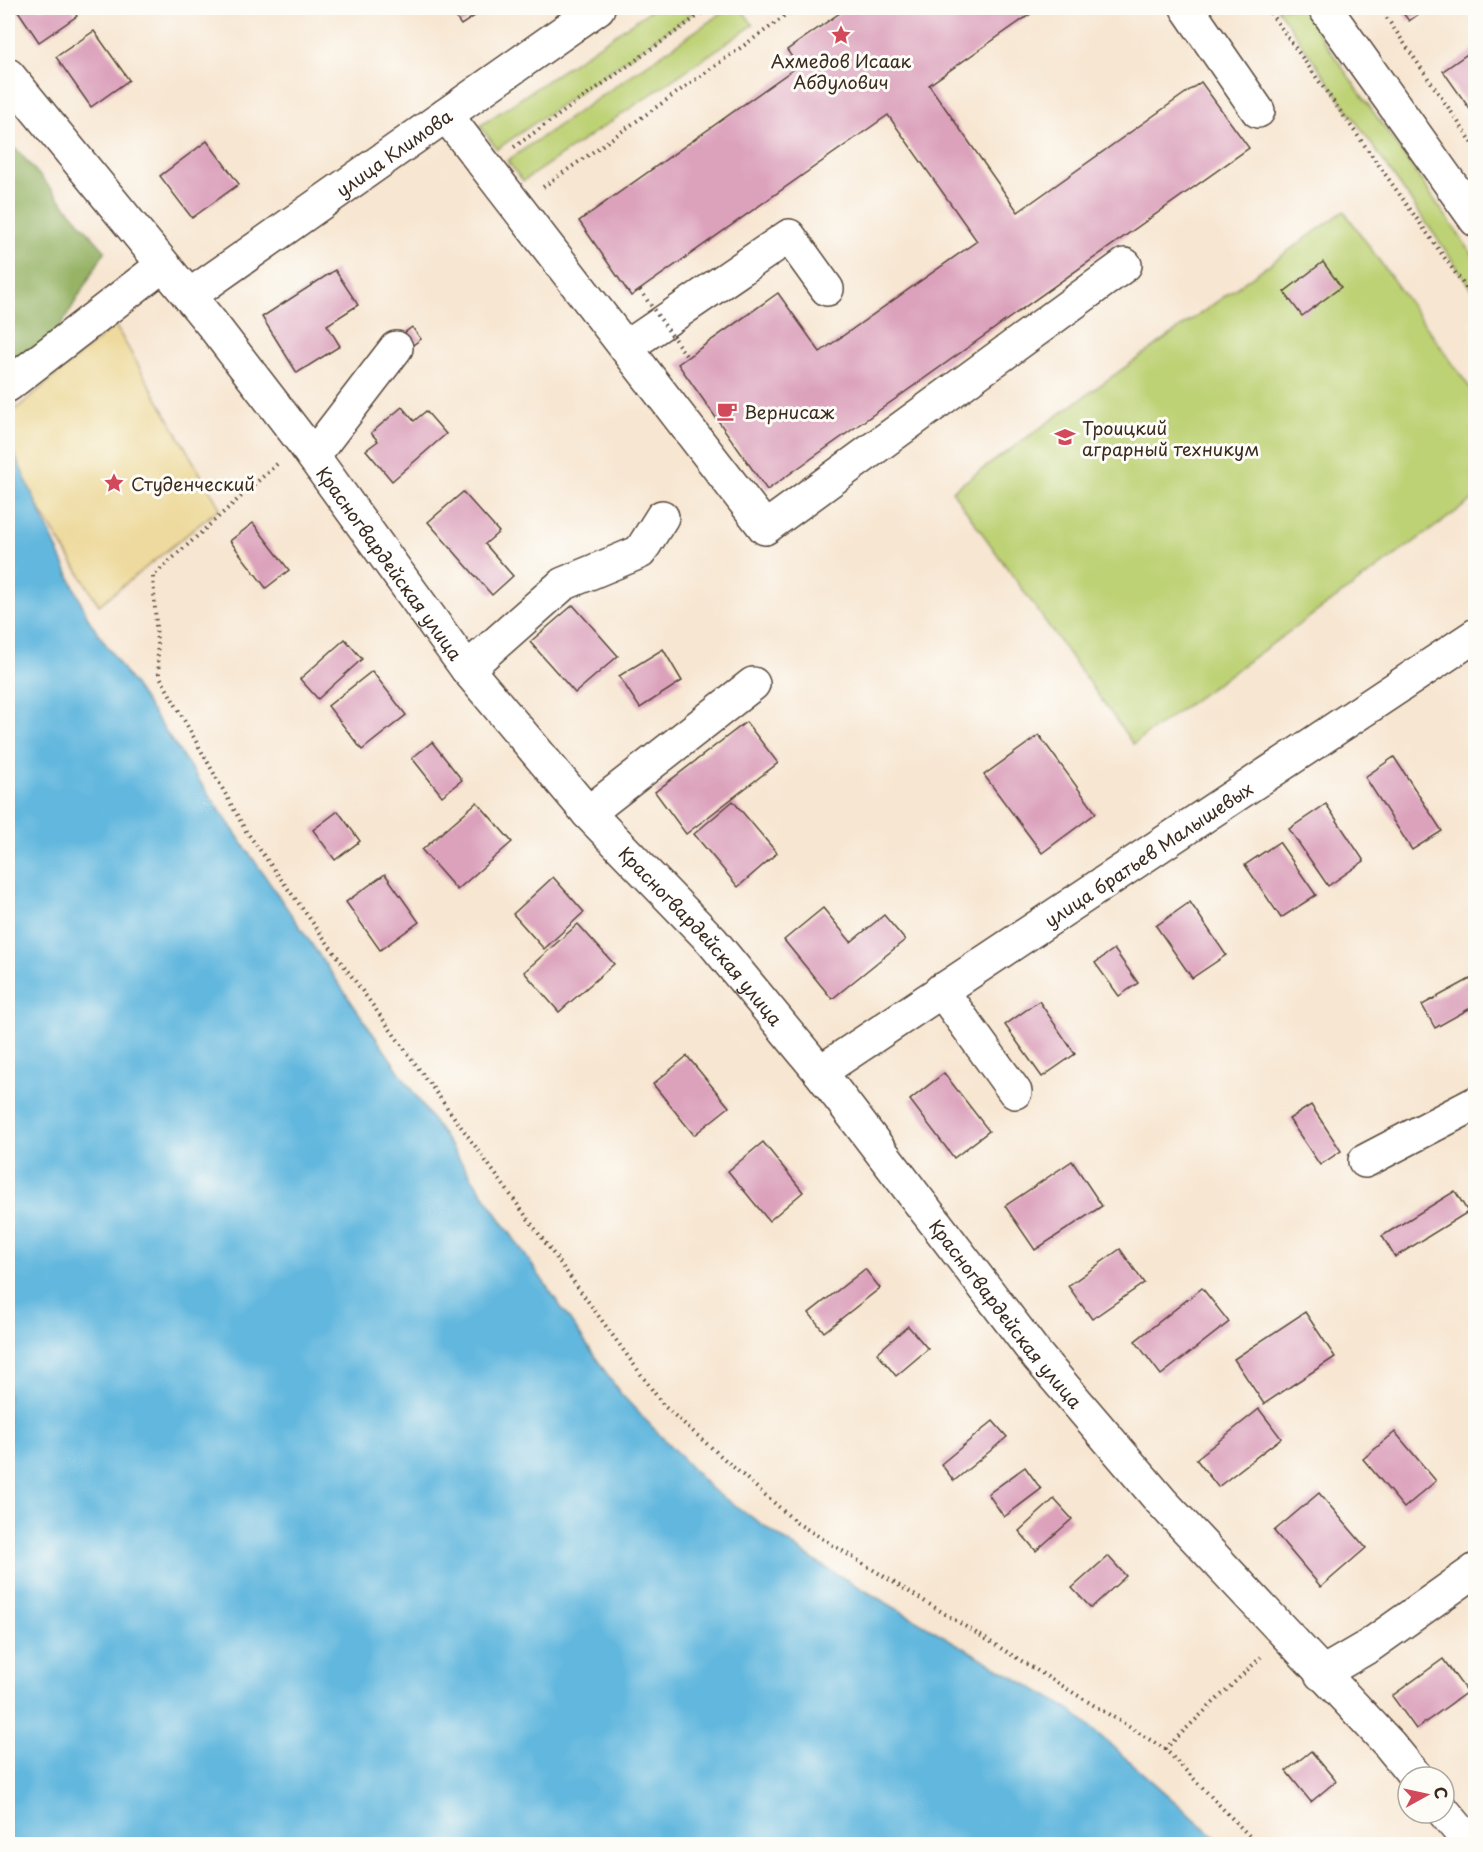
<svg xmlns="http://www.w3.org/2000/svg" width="1483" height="1852" viewBox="0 0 1483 1852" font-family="'Playpen Sans',sans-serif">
<rect width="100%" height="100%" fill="#fdfcf7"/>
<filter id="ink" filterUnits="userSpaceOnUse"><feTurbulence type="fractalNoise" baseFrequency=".0167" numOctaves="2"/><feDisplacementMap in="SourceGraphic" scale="12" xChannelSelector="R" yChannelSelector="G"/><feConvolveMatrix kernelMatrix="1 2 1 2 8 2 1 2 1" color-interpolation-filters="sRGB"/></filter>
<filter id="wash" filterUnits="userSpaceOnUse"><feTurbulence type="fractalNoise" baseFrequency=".008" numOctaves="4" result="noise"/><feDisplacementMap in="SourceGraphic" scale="24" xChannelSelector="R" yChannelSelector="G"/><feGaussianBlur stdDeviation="1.35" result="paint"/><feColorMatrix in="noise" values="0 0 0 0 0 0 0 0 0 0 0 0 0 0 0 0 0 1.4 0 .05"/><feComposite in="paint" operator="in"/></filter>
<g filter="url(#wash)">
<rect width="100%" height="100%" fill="#f7e6d1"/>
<!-- green -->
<g fill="#bdd175" stroke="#7c7e4a" stroke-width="1.5">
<polygon points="654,8 700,8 497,149 480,126"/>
<polygon points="729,8 741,8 753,25 523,181 507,161"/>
<polygon points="1277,8 1301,8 1475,258 1475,293"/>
<polygon points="1344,211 1475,395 1475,498 1133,744 952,491"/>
</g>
<!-- forest -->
<polygon fill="#96b366" stroke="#686e42" stroke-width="1.5" points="8,144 19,152 105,251 8,416"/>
<!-- sand -->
<polygon fill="#eeda9e" stroke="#94825e" stroke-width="1.5" points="115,325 220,508 99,605 8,458 8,416"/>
<!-- water -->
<polygon fill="#62b7de" stroke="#4e707e" stroke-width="1.5" points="8,440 89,620 620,1393 711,1489 821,1565 1071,1710 1223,1844 8,1844"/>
<g id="blocks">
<!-- building -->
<g fill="#dca2bc">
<polygon points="16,8 72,8 77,16 39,42"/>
<polygon points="449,8 487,8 461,25"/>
<polygon points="847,8 1039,8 929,85 1018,212 1201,82 1249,148 767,490 678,364 778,293 820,352 977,241 888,115 631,296 579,221 798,66 787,50"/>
<polygon points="1399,8 1427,8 1409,21"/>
<polygon points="94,31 129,80 91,107 56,57"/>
<polygon points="1476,48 1476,118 1443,71"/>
<polygon points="207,141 239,184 192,218 160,176"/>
<polygon points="1323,262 1341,287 1302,316 1284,292"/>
<polygon points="335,270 358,305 327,325 340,346 297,373 262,317"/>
<polygon points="412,327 421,339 402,353 394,341"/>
<polygon points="402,407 414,421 426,411 446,434 392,481 366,450 378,441 371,433"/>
<polygon points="463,492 499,532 485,544 513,576 492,595 428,522"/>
<polygon points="253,523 289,570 266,588 230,541"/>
<polygon points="573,605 618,656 575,693 530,642"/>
<polygon points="345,639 362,659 318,699 300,679"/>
<polygon points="663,649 682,681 640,708 619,676"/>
<polygon points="372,671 406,715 362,750 328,706"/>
<polygon points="746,722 778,763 686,834 655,792"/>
<polygon points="1039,735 1096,813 1042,853 984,775"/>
<polygon points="432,742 462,780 442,796 412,758"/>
<polygon points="1394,757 1442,831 1412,850 1365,777"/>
<polygon points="733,801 777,853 738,887 694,834"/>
<polygon points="477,802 512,842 457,890 422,850"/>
<polygon points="1326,804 1364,861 1328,886 1289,829"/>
<polygon points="338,811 360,841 335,860 313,830"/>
<polygon points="1279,842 1316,895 1281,918 1245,865"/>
<polygon points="385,874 419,922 380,950 346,902"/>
<polygon points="553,877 584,912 544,949 513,914"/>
<polygon points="1190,902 1226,955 1192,978 1156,926"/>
<polygon points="823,908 851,942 884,915 905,940 832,999 784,940"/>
<polygon points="578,924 614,964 559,1012 524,972"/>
<polygon points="1114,949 1138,983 1119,996 1095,963"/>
<polygon points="1470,979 1476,988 1476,1005 1435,1028 1422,1005"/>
<polygon points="1039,1001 1075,1054 1042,1077 1005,1025"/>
<polygon points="687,1056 729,1107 694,1135 653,1084"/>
<polygon points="944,1073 989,1131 954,1158 910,1100"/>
<polygon points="1311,1105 1341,1151 1320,1165 1289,1119"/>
<polygon points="763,1142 803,1192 769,1221 728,1171"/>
<polygon points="1072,1161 1102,1206 1035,1250 1005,1206"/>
<polygon points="1455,1191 1468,1212 1395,1257 1382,1236"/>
<polygon points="1120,1249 1144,1283 1092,1319 1068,1286"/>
<polygon points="865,1269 880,1288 824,1332 809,1313"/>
<polygon points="1202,1288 1229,1322 1161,1375 1135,1341"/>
<polygon points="1305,1312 1335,1357 1264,1404 1234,1359"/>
<polygon points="908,1326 928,1349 896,1376 877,1353"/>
<polygon points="1259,1409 1281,1438 1218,1487 1196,1459"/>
<polygon points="993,1421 1007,1437 954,1481 941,1464"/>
<polygon points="1395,1432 1436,1481 1404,1508 1363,1459"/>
<polygon points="1025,1467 1041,1489 1004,1517 988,1494"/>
<polygon points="1319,1493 1366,1548 1321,1587 1274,1531"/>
<polygon points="1054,1499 1072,1519 1036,1551 1019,1531"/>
<polygon points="1108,1556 1126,1576 1091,1608 1072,1588"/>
<polygon points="1443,1659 1467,1692 1416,1729 1392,1696"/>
<polygon points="1311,1751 1336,1781 1311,1802 1286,1771"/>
</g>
</g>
</g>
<g filter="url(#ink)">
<use href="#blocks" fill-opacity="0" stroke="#574639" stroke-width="1.5"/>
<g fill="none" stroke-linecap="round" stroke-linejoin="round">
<!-- minor casing -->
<g stroke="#574639" stroke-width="36">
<g id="minor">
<polyline points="1187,8 1258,111"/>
<polyline points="1325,8 1476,220"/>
<path id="s1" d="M8,75l204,249 90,117 165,228 121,144 124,128 108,131 218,285 123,144 228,243 27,33"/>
<polyline points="446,115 765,528 1125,265"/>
<path id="s2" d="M189,296l409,-288"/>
<polyline points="627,347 789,236 827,289"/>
<polyline points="8,385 163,265"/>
<polyline points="313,456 396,348"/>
<polyline points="467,669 563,584 640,552 662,517"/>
<polyline points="588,813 753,684"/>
<polyline points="941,990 1015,1092"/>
<path id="s3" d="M820,1072l656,-437"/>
<polyline points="1365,1161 1476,1103"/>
<polyline points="1321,1674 1369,1646 1476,1570"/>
<polyline points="1444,1812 1471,1844"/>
</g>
</g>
<!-- path -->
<g stroke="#574639" stroke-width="4" stroke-dasharray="1.5 4.5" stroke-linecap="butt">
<polyline points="1267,8 1476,302"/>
<polyline points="1380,8 1476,148"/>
<polyline points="514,147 709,8"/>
<polyline points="543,187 797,8"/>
<polyline points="277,464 153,576 159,675 246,831 664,1406 797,1523 1165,1749 1257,1844"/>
<polyline points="1165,1749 1261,1657"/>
</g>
<!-- minor -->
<use href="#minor" stroke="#fff" stroke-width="33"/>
<!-- path-bridge -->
<polyline stroke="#574639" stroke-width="4" stroke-dasharray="1.5 4.5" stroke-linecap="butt" points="640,290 687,357"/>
</g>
</g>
<!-- icons -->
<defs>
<g id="sight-bare" transform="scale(1.62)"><path d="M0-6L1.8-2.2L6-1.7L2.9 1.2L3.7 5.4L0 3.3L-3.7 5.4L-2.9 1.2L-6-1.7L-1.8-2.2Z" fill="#d1495b" stroke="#fdfcf7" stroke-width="2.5" paint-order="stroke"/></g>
<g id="cafe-bare" transform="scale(1.62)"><path d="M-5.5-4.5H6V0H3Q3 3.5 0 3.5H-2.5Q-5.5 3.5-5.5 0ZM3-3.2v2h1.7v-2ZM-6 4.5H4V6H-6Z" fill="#d1495b" stroke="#fdfcf7" stroke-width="2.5" paint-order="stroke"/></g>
<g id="university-bare" transform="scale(1.62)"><path d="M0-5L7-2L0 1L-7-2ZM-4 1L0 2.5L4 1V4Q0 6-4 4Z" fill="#d1495b" stroke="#fdfcf7" stroke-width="2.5" paint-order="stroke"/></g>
</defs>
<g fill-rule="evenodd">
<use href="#sight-bare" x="841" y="35"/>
<use href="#cafe-bare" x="727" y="411"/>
<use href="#university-bare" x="1065" y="437"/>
<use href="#sight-bare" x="114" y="483"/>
</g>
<g text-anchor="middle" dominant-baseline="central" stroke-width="6" stroke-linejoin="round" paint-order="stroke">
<!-- poi labels -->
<g font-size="18" fill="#3b2a1e" stroke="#fdfcf7" text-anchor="start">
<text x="841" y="60" text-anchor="middle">Ахмедов Исаак<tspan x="841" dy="21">Абдулович</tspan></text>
<text x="744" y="411">Вернисаж</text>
<text x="1082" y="427">Троицкий<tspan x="1082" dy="21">аграрный техникум</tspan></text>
<text x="131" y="483">Студенческий</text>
</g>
<!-- street labels -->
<g font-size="18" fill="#3b2a1e" stroke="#fdfcf7">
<text stroke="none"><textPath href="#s2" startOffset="250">улица Климова</textPath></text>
<text stroke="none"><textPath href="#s1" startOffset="620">Красногвардейская улица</textPath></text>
<text stroke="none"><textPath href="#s3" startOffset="394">улица братьев Малышевых</textPath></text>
<text stroke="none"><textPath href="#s1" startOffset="1106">Красногвардейская улица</textPath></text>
<text stroke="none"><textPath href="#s1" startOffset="1592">Красногвардейская улица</textPath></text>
</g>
</g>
<!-- margin -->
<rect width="1483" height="1852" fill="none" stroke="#fdfcf7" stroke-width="30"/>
<!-- north arrow -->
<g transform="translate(1426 1795) rotate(82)"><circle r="28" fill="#fdfcf7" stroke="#afa8a0" stroke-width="1.5"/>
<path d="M0-4.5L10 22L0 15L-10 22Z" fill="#d1495b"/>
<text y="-9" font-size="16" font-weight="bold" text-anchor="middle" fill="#3b2a1e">С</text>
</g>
</svg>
